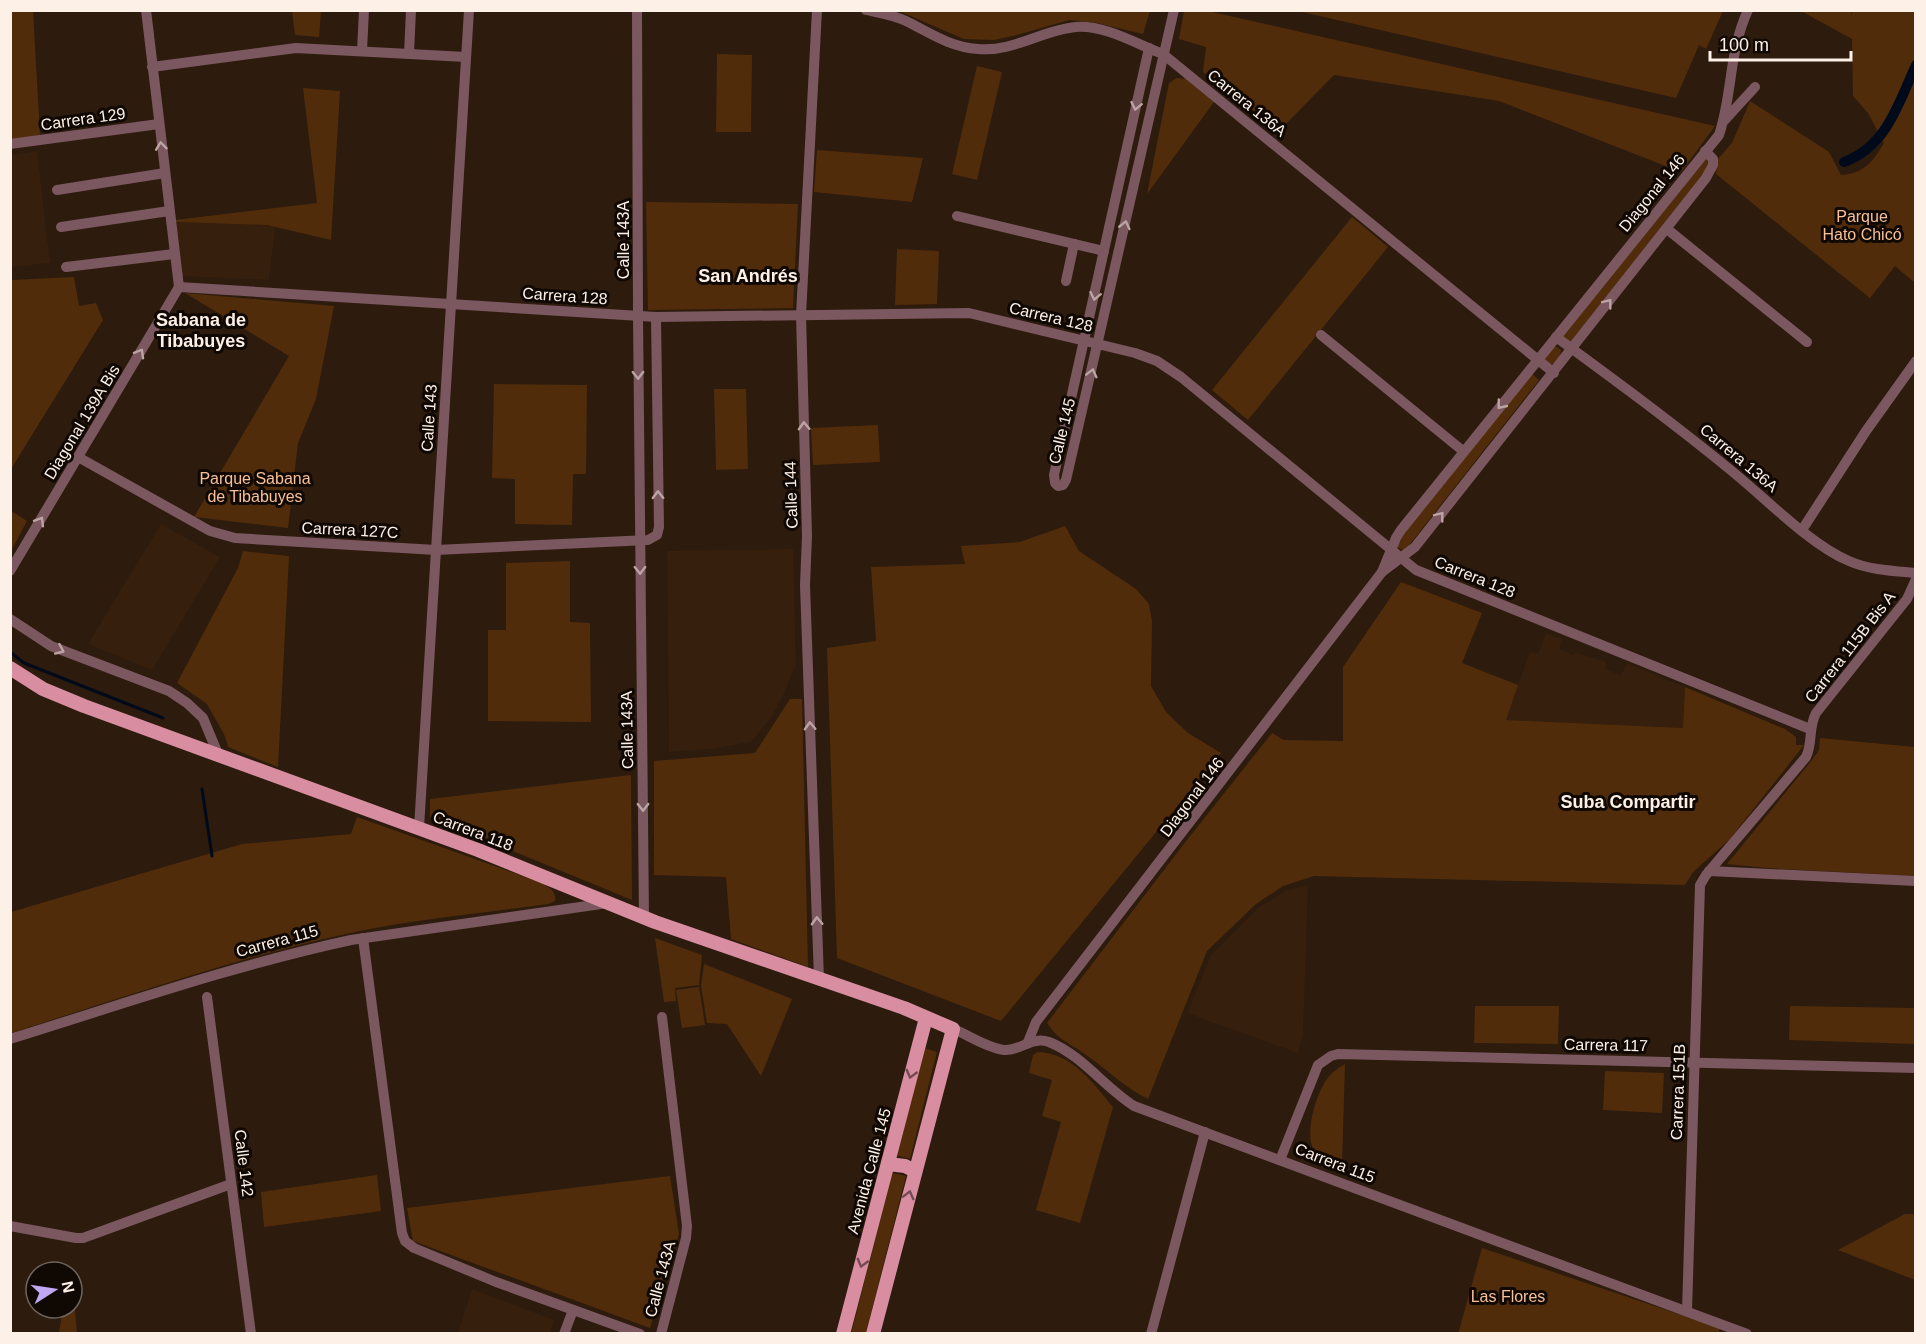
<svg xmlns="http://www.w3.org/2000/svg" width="1926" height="1344" viewBox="0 0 1926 1344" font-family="Helvetica,sans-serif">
<rect width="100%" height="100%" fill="#2d1b0d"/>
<!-- built -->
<g fill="#361f0c">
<polygon points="37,151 50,263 11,267 11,155"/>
<polygon points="176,222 267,225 275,227 269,280 182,276"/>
<polygon points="161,524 220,557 152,670 88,644"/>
<polygon points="793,549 796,664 783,696 771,718 751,742 710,749 669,752 667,551"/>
<polygon points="1546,633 1562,639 1559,649 1574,655 1575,652 1606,662 1605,669 1621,675 1627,663 1685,687 1683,728 1505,720 1530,652 1538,654"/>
<polygon points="1308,885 1303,1033 1298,1053 1187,1013 1211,955 1258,908 1285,891"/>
<polygon points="472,1289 554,1320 550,1333 458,1333"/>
</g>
<!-- green -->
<g fill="#512c0b">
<polygon points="11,11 33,11 40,135 11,140"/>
<polygon points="292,11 321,11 319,37 295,35"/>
<polygon points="899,11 1150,11 1143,34 1097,23 1069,20 1017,35 994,40 964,39"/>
<polygon points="1184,11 1208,11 1715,126 1681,172 1499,101 1334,75 1279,131 1203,72 1206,47 1179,39"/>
<polygon points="1298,11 1723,11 1706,49 1699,45 1676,98"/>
<path d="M1801,11h50l1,6v-6h63v272l-20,-17 -25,32 -154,-124 1,-14 15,-17 18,-42 79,51 12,23c22,-1 32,-13 43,-32l-16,-30 -15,-17 -1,-57z"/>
<polygon points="717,54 752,55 751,132 716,132"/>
<polygon points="977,66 1002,72 977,180 952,174"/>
<polygon points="1177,78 1188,79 1214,102 1147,194 1169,83"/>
<polygon points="303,88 340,91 331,240 267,225 176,222 175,220 317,203"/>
<polygon points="817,150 923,158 912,202 814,192"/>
<polygon points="1704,159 1707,159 1709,167 1573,341 1568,343 1563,338 1564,334"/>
<polygon points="646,202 798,204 793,308 648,310"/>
<polygon points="1352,217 1388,247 1248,420 1212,390"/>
<polygon points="897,249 939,251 937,304 895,305"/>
<polygon points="74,277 79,306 96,303 103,320 11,469 11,280"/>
<polygon points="185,293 334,306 316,399 298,443 288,528 194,517 289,356"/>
<path d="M1552,347h5l4,3c0,7 -7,14 -13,16l-5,-7z"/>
<polygon points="1531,373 1539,380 1410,544 1404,551 1397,547 1411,523"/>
<polygon points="494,384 587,385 586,474 573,474 572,525 515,524 515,479 492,478"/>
<polygon points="714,389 746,389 748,469 716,470"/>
<polygon points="878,425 880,462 813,465 811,428"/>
<polygon points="11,511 27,521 11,551"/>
<polygon points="1065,526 1079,551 1136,589 1149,604 1152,621 1151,686 1166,712 1188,733 1221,753 1001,1021 837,958 827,648 876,641 871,567 965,564 961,546 1020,542"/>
<polygon points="243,551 289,556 278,767 228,747 224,734 207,704 177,683 238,568"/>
<polygon points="570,561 570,622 590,623 591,722 488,721 488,630 506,630 506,563"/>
<path d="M1401,582l81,31 -20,50 56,22 -12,35 177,8 2,-41 100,42 11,8v8h8l-75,95 -36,32 -8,13 -371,-9 -31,10 -27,18 -49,47 -59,148c-23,-11 -41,-30 -62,-44 -17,-13 -26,-13 -39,-32l136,-178 89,-112 12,7 59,1v-74z"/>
<polygon points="790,699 802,699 808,967 731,939 726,877 654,875 654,761 755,753"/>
<polygon points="1820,738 1915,747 1915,876 1766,868 1727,864 1812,760 1819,750"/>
<polygon points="631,775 632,900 430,817 430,799"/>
<path d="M357,817l185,66c7,5 14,7 13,18l-7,3c-70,10 -142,16 -211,32 -111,25 -219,63 -326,97v-121l231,-68 109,-10z"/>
<polygon points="655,938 702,955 699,985 675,988 676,1001 664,1002"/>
<polygon points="704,964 792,999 761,1076 727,1024 707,1023 701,986"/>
<polygon points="699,987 705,1025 682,1028 676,990"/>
<polygon points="1475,1006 1559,1006 1558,1044 1474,1043"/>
<polygon points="1790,1006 1915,1008 1915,1044 1789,1040"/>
<polygon points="924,1048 937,1052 910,1159 895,1155"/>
<path d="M1038,1052c34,1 55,31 75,55l-33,116 -44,-13 25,-88 -19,-6 10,-36 -23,-7 4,-18z"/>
<path d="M1345,1064l-3,101c-10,-4 -22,-6 -28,-15 -10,-17 2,-56 13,-71 5,-7 11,-11 18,-15z"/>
<polygon points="1605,1071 1664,1073 1662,1113 1603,1110"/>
<polygon points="892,1173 906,1176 866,1333 851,1334"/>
<polygon points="377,1175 381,1211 264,1227 261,1192"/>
<polygon points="670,1176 679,1234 650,1328 413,1241 407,1208"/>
<polygon points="1905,1214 1915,1214 1915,1280 1838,1250"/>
<polygon points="1482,1248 1720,1328 1718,1334 1458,1334"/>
<polygon points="72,1300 74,1300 77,1333 59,1333 63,1308 72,1308"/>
</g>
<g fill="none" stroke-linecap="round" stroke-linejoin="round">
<!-- stream -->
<g stroke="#000a1a" stroke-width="3">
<polyline points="10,652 24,663 163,718"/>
<polyline points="202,789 212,856"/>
</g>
<!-- canal -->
<path stroke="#000a1a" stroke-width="10" d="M1844,162c43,-16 54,-58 72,-97"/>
<!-- minor -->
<g stroke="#7b5760" stroke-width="10">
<polyline points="146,10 179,287"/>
<polyline points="637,10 638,316 644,918"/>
<polyline points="817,10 801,315 807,536 805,585 819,979"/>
<path d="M866,10c13,3 27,5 40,11 24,12 44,26 72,28 36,3 64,-19 98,-22 30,-2 60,17 87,27l391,319"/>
<polyline points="1149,48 1054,475 1055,483 1058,486 1063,485 1066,480 1174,10"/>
<polyline points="362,51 364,10"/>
<polyline points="409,54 411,10"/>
<polyline points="152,67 296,48 466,57"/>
<polyline points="1723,122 1755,87"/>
<polyline points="10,144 159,124"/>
<polyline points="57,190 165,173"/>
<polyline points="957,216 1104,251"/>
<polyline points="61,227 169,211"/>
<polyline points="1667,229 1807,342"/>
<polyline points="66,267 174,254"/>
<polyline points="1066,281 1074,244"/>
<polyline points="179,287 656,317 969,313 1135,353 1157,361 1181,377 1416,570 1810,729"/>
<polyline points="1321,335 1463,451"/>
<path d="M1556,337c60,44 120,88 177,135 33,27 78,73 116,89 20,9 44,10 67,12"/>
<polyline points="78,457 210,531 235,538 436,550 648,540 657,535 659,527 656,317"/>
<polyline points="1802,530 1866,431 1916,361"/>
<polyline points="10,571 179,287"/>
<polyline points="1382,572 1415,547 1706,178 1713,165 1713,159 1705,151"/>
<polyline points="10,619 51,646 169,691 187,703 203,718 218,754"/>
<polyline points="419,828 469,10"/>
<polyline points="1709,871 1916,881"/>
<polyline points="363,938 402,1233 405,1241 414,1248 496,1282 640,1334"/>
<polyline points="207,997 251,1334"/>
<path d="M953,1029c16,6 34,19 51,21 17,1 27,-14 45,-8 33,13 55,45 85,64l613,228"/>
<path d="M10,1039c113,-35 225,-74 341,-99l257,-37"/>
<path d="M1028,1042l8,-20 346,-450 14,-34 5,-8 318,-395c14,-42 9,-81 29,-125"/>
<polyline points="1280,1160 1318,1065 1331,1056 1338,1054 1916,1068"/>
<polyline points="10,1226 76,1238 83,1238 231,1184"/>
<path d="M1687,1311l13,-426 6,-10 100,-118c7,-14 2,-29 10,-44l91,-114 9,-20"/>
<polyline points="564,1334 573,1310"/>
<polyline points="661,1334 686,1238 687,1226 662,1017"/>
<polyline points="1151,1334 1205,1132"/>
</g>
<!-- major -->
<g stroke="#d88da1" stroke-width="14">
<polyline points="10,668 43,689 84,706 478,850 655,922 904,1008 953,1029 873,1334"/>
<polyline points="888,1164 905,1166 915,1171"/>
<polyline points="843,1334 926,1018"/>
</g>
</g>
<!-- one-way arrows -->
<defs><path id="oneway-chevron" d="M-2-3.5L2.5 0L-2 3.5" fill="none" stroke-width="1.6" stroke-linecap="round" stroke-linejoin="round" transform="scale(1.5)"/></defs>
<g stroke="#bca4a4">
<use href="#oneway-chevron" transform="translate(1136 106) rotate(102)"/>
<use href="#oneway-chevron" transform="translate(161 146) rotate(-97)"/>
<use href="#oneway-chevron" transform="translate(1125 225) rotate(-77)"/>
<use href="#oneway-chevron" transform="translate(1095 296) rotate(102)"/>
<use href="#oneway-chevron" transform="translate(1608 303) rotate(-52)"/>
<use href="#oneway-chevron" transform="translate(140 353) rotate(-60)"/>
<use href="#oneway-chevron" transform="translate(1092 373) rotate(-76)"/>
<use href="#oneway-chevron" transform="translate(638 375) rotate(89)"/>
<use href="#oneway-chevron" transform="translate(1501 405) rotate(129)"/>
<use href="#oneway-chevron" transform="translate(804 426) rotate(-92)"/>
<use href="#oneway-chevron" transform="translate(658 495) rotate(-91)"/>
<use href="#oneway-chevron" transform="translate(1440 516) rotate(-52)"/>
<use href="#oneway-chevron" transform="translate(40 521) rotate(-59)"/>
<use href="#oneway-chevron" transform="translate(640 570) rotate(89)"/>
<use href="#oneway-chevron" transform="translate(60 650) rotate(24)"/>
<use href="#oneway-chevron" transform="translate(810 726) rotate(-92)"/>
<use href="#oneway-chevron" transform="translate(643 807) rotate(89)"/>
<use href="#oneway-chevron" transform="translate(817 921) rotate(-92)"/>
</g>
<g stroke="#744a52">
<use href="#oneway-chevron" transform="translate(911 1074) rotate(105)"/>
<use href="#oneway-chevron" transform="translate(909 1195) rotate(-76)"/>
<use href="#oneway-chevron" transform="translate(862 1263) rotate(105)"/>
</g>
<g text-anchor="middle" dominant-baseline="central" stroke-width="6" stroke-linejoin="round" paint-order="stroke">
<!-- street labels -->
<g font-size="16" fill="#fdf0e7" stroke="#0f0803">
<text transform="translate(1247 103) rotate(39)">Carrera 136A</text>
<text transform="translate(83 119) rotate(-8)">Carrera 129</text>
<text transform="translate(1652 193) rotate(-51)">Diagonal 146</text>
<text transform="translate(623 240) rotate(-90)">Calle 143A</text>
<text transform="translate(565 296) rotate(4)">Carrera 128</text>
<text transform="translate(1051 317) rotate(13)">Carrera 128</text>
<text transform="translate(429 418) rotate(-86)">Calle 143</text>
<text transform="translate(82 422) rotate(-59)">Diagonal 139A Bis</text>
<text transform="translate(1062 431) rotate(-76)">Calle 145</text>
<text transform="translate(1739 458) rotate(40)">Carrera 136A</text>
<text transform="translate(791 495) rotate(-92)">Calle 144</text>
<text transform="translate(350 530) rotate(3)">Carrera 127C</text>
<text transform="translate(1475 577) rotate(22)">Carrera 128</text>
<text transform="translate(1850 647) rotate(-52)">Carrera 115B Bis A</text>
<text transform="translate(627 730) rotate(-91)">Calle 143A</text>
<text transform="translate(1192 797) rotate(-53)">Diagonal 146</text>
<text transform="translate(473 831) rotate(21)">Carrera 118</text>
<text transform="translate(277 941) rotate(-15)">Carrera 115</text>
<text transform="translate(1606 1045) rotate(1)">Carrera 117</text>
<text transform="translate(1678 1092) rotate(-88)">Carrera 151B</text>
<text transform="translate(244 1163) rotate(83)">Calle 142</text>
<text transform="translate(1335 1163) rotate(21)">Carrera 115</text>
<text transform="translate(869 1171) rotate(-75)">Avenida Calle 145</text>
<text transform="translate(660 1279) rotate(-75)">Calle 143A</text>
</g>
<!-- park labels -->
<g font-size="16" fill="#f7c097" stroke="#0f0803">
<text x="1862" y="216">Parque<tspan x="1862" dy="18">Hato Chicó</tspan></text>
<text x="255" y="478">Parque Sabana<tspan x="255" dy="18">de Tibabuyes</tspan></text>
<text x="1508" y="1296">Las Flores</text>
</g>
<!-- neighbourhood labels -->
<g font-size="18" font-weight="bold" fill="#fdf0e7" stroke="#0f0803">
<text x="748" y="276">San Andrés</text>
<text x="201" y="320">Sabana de<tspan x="201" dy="21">Tibabuyes</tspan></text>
<text x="1628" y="802">Suba Compartir</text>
</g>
</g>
<!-- border -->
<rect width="1926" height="1344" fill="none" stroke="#fdf0e7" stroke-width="24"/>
<!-- north arrow -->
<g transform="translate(54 1290) rotate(78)"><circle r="28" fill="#0f0803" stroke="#6e655e" stroke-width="1.5"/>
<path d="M0-4.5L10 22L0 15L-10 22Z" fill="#c1a8f3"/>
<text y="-9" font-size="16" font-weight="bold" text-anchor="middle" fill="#fdf0e7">N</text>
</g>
<!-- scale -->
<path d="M1710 51v9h141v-9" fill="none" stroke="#fdf0e7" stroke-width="3"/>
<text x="1719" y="51" font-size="18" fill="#fdf0e7" stroke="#0f0803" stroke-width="4.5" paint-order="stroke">100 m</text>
</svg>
